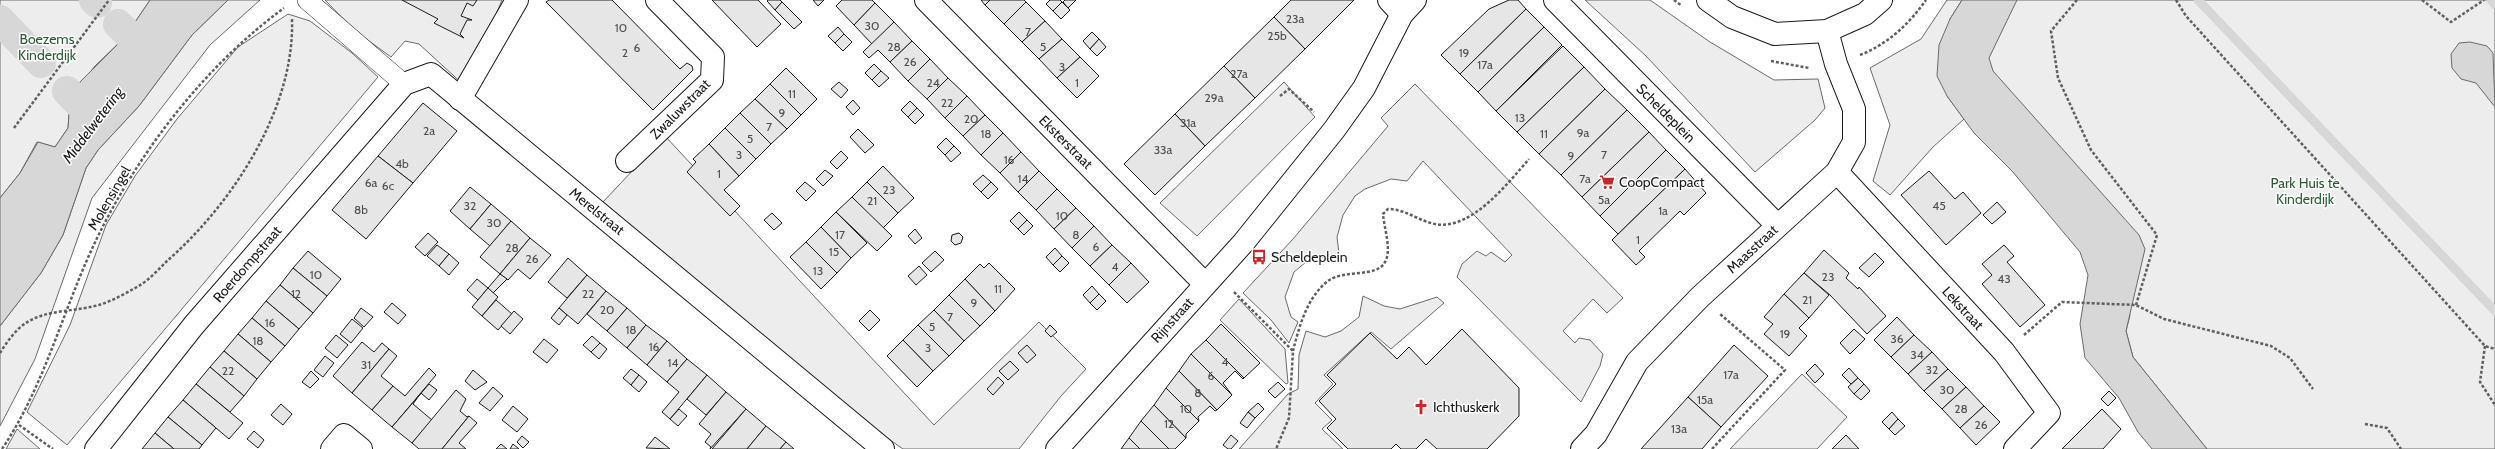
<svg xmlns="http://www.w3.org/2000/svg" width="2495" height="449" viewBox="0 0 2495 449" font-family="Cabin,sans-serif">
<rect width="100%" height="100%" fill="#fff"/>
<!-- built -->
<g fill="#ededed" stroke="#6a6a6a">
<polygon points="0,0 150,0 125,37 94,67 70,101 68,128 55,147 37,142 20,173 0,198"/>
<polygon points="228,0 260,0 210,45 92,198 35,359 0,426 0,326 41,273 63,235 86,168 98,150 139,106 192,35"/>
<polygon points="325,0 502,0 466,87 419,44 405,41 391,57 354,30"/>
<polygon points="1585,0 1650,0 1710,42 1774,80 1818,79 1825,108 1815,120 1755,172 1646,56"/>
<polygon points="1947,0 1962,0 1950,19 1947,96 1964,119 1933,147 1890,195 1873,181 1890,125 1870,68 1921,39"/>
<polygon points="1998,0 2495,0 2495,449 2207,449 2133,357 2126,331 2130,315 1980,77"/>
<polygon points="288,14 310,21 352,53 378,77 67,445 27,412 70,325 106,225 135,176 177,119 238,47"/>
<polygon points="1284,82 1315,117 1197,236 1160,203"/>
<polygon points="1415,84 1623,298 1607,313 1593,299 1563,331 1575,343 1579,338 1590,340 1603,354 1600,366 1581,402 1457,277 1462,264 1477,251 1486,256 1491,252 1505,262 1512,255 1423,161 1407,181 1391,179 1365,189 1355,196 1343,215 1337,237 1340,262 1326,256 1306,262 1294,272 1285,297 1291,317 1298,322 1289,343 1271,320 1243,293 1293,239 1388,126 1381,118"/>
<polygon points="665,136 934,425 1039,322 1086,369 1061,396 1019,449 903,449 853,414 603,202"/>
<polygon points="1363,296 1384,306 1400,309 1437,297 1444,303 1391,349 1371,332 1324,375 1333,384 1315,403 1332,420 1322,429 1343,449 1239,449 1288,394 1298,389 1299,355 1306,331 1325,337 1341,331 1359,317"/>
<polygon points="1239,299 1285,349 1288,383 1286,384 1220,320"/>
<polygon points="1802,374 1847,417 1817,449 1730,449"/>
<polygon points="17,429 40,449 6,449"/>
</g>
<!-- water -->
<g fill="#d7d7d7" stroke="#6a6a6a">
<polygon points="150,0 228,0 192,35 139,106 98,150 86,168 63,235 41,273 0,326 0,198 20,173 38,142 55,147 68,128 70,101 80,82 125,37"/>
<polygon points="1962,0 2017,0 1989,58 1993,71 2139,235 2145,249 2126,331 2133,357 2207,449 2152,449 2138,432 2119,398 2085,358 2080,324 2088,275 2080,252 2012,171 1974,133 1947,96 1937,76 1939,45 1950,19"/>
<polygon points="2470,42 2487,46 2493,53 2495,107 2476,83 2461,79 2452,68 2451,54 2459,43"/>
</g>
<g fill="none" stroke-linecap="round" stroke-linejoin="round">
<!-- stream -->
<g stroke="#d7d7d7" stroke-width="9">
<polyline points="2198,0 2495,311"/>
<polyline points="2491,0 2495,5"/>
</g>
<!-- canal -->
<g stroke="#d7d7d7" stroke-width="30">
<polyline points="94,0 97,3"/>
<polyline points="0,20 41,63"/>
<polyline points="118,24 147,53"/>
<polyline points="67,91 96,121"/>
</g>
</g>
<!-- building -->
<g fill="#e6e6e6" stroke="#1a1a1a">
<polygon points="402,0 477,0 473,6 467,3 461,16 472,20 467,20 460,34 464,38 434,23 438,19"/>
<polygon points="549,0 612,0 680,69 687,63 692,66 693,70 653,110 546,2"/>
<polygon points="712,0 758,0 781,24 757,47"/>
<polygon points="768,0 780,0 782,2 775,10 767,1"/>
<polygon points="813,0 824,0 818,6"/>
<polygon points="842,0 872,0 875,3 854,25 836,6"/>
<polygon points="981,0 990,0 985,5"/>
<polygon points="990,0 1024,0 1026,2 1004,24 985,5"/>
<polygon points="1050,0 1060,0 1062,2 1053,11 1046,4"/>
<polygon points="1065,0 1076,0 1068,8 1063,2"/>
<polygon points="1291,0 1354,0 1305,49 1274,17"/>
<polygon points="1509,0 1518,0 1526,9 1460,74 1441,55 1489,9"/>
<polygon points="782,2 802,22 794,29 775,10"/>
<polygon points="1026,2 1045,21 1022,42 1004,24"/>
<polygon points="1062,2 1070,10 1061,19 1053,11"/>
<polygon points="875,3 894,22 872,44 854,25"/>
<polygon points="1526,9 1544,27 1478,92 1460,74"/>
<polygon points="1274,17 1305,49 1255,98 1224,66"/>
<polygon points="1045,21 1062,39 1039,59 1022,42"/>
<polygon points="894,22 912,41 890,62 878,50 869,58 863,52"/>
<polygon points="838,27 844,34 835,43 828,36"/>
<polygon points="1544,27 1562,45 1496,111 1478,92"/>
<polygon points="1092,32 1099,39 1090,49 1083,41"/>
<polygon points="844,34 852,42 843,51 835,43"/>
<polygon points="1062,39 1080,57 1057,78 1039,59"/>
<polygon points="1099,39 1106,47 1097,56 1090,49"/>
<polygon points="912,41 930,59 908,81 890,62"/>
<polygon points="1563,46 1584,67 1517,132 1496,111"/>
<polygon points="1080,57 1099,76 1077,98 1057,78"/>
<polygon points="930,59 948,78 927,99 908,81"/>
<polygon points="874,64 881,71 872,80 865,73"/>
<polygon points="1224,66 1255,98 1205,146 1175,114"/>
<polygon points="1584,67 1605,89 1539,154 1517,132"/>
<polygon points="786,68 817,99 801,115 770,84"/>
<polygon points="881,71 889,78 879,87 872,80"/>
<polygon points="948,78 967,96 945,118 927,99"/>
<polygon points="839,82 848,90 841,98 831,89"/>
<polygon points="770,84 801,115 787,129 755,99"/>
<polygon points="1605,89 1627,110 1561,175 1539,154"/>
<polygon points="967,96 985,115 963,136 945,118"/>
<polygon points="755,99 787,129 771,144 740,113"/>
<polygon points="853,100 860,108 853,115 846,107"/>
<polygon points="910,101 917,108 908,117 901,110"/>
<polygon points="423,103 457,131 413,183 378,156"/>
<polygon points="917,108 924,115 915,124 908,117"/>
<polygon points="1627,110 1649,132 1582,197 1561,175"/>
<polygon points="740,113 771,144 756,159 725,128"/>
<polygon points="1175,114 1205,146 1155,195 1124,164"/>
<polygon points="985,115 1003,133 981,155 963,136"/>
<polygon points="725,128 756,159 739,176 709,144"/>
<polygon points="858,129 874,145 865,153 850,137"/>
<polygon points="1649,132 1666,150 1600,216 1582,197"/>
<polygon points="1003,133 1021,152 1000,173 981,155"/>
<polygon points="946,138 954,146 945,155 937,147"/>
<polygon points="709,144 739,176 724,190 740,206 730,216 687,172 696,162 693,159"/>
<polygon points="954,146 961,153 951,162 945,155"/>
<polygon points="1666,150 1685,169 1618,234 1600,216"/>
<polygon points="841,151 848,158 837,169 830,162"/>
<polygon points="1021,152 1039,171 1018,192 1000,173"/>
<polygon points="378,156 413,183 366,239 332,210"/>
<polygon points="883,166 914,198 898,213 867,182"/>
<polygon points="1685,169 1706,193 1684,215 1680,211 1639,251 1645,257 1636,265 1612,240"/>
<polygon points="825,170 833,176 823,186 816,179"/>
<polygon points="1039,171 1057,189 1036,210 1018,192"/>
<polygon points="1929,171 1955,199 1963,192 1981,213 1946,245 1901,195"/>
<polygon points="983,175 991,182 981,192 973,184"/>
<polygon points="805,182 816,191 806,201 796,191"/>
<polygon points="867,182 898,213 882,229 852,197"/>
<polygon points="991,182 998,189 988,199 981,192"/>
<polygon points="470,187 491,204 470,229 450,211"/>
<polygon points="1057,189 1076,208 1054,229 1036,210"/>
<polygon points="852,197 892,236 877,251 836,212"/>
<polygon points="1997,202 2006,212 1992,224 1983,215"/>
<polygon points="491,204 511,221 490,246 470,229"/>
<polygon points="1076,208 1094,226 1072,248 1054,229"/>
<polygon points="836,212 867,243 851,258 821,227"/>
<polygon points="1019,212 1027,220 1018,229 1010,221"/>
<polygon points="772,213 782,223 774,230 764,220"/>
<polygon points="1027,220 1033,226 1024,235 1018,229"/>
<polygon points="511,221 530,238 500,274 480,257"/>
<polygon points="1094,226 1112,245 1090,266 1072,248"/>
<polygon points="821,227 851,258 837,273 806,242"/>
<polygon points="915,229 922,238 915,244 908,236"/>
<polygon points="428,233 438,242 425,256 415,247"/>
<polygon points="959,233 963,237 961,243 955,245 951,241 952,235"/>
<polygon points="530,238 551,255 530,279 518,269 508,280 500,274"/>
<polygon points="806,242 837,273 821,289 790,257"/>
<polygon points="437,245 449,254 439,266 427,256"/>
<polygon points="1112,245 1131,263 1109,285 1090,266"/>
<polygon points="2004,245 2014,256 2007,262 2045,305 2020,327 1982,284 1992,275 1982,264"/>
<polygon points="1055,248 1062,256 1053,265 1046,257"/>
<polygon points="1824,250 1849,273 1846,278 1858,289 1859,287 1886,316 1867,334 1830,295 1804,273"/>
<polygon points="308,251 341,279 327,296 293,268"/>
<polygon points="935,251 944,260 931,272 922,263"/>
<polygon points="1875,253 1884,262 1869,277 1859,268"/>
<polygon points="449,254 459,263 449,275 439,266"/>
<polygon points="1062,256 1069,263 1060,272 1053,265"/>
<polygon points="568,258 587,275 567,298 548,282"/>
<polygon points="989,263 1015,289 995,311 965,279 980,264 984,268"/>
<polygon points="1131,263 1149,282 1127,303 1109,285"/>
<polygon points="919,266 927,275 916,285 908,276"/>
<polygon points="293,268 327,296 313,313 280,285"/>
<polygon points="1804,273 1829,295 1809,318 1784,294"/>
<polygon points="500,274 507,279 493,293 488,288"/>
<polygon points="587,275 606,291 578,324 559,308"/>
<polygon points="477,279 488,288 478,300 467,290"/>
<polygon points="965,279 995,311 980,326 949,295"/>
<polygon points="280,285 313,313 299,329 266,301"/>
<polygon points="1092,286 1099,294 1090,303 1083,295"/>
<polygon points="488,288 498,297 482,316 472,307"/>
<polygon points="606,291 627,308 607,331 587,314"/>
<polygon points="1099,294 1106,301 1097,310 1090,303"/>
<polygon points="1784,294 1809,318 1799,328 1807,336 1789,356 1764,334 1773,324 1764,317"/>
<polygon points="949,295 980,326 964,341 934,310"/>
<polygon points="496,300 512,314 498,330 482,316"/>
<polygon points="266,301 299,329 285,346 252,318"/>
<polygon points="392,303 406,315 398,324 384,312"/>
<polygon points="361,308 373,317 364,327 354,318"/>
<polygon points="559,308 567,315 559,325 551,318"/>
<polygon points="627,308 646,325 627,348 607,331"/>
<polygon points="870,310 880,320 869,331 859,321"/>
<polygon points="934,310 964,341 949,356 918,325"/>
<polygon points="514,311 523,319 510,334 501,326"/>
<polygon points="1897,317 1914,335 1891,357 1874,340"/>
<polygon points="252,318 285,346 271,362 238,334"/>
<polygon points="352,319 363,328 351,343 340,334"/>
<polygon points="1221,324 1260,363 1244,378 1206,340"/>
<polygon points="646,325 667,341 647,365 627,348"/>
<polygon points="918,325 949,356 933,371 903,340"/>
<polygon points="1050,325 1057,332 1051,337 1045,331"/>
<polygon points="1462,329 1519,388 1519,416 1487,449 1437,449 1426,439 1416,449 1401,449 1396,444 1391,449 1348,449 1327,428 1336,419 1319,401 1336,384 1327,375 1370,333 1397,359 1409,347 1426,365"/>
<polygon points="1854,329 1865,339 1850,354 1840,343"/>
<polygon points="238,334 271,362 257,379 224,351"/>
<polygon points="336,335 348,345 337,358 325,348"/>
<polygon points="1914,335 1932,352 1908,374 1891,357"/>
<polygon points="592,336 600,343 591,352 583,345"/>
<polygon points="544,339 558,350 547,363 533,352"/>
<polygon points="903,340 933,371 917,387 887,356"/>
<polygon points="1206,340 1244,378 1243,379 1235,371 1223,383 1232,395 1191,354"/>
<polygon points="667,341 687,359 667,382 647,365"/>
<polygon points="362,342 374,352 382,343 389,349 352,393 333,376"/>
<polygon points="600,343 607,349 599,359 591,352"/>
<polygon points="1027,345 1036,355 1027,363 1018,353"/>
<polygon points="1734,345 1768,376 1721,427 1688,397"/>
<polygon points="389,349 397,356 381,376 393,386 372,410 352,393"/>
<polygon points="224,351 257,379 244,396 210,367"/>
<polygon points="1932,352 1948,369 1924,391 1908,374"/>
<polygon points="1191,354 1232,395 1217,410 1179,371"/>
<polygon points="325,356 334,363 323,377 314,370"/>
<polygon points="687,359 707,375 670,419 662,412 679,392 667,382"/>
<polygon points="1010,361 1019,370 1008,380 999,371"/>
<polygon points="1815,364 1824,374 1815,383 1806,373"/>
<polygon points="210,367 244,396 230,412 196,384"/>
<polygon points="429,368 436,375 392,427 372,410 393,386 405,396"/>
<polygon points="1849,368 1858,378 1851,384 1842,375"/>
<polygon points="631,369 639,375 631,385 623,378"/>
<polygon points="1948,369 1966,387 1942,409 1924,391"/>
<polygon points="473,370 487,382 475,390 465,381"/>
<polygon points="311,371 319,379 310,388 302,382"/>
<polygon points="1179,371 1217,410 1215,411 1210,406 1198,417 1199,421 1166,388"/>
<polygon points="639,375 647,382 639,392 631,385"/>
<polygon points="707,375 726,392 706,415 687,399"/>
<polygon points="998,377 1004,383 993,395 987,389"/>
<polygon points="1858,378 1864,384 1854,394 1848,387"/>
<polygon points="1278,382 1285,389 1275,398 1268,391"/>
<polygon points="196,384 243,423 229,439 183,400"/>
<polygon points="429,384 437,390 429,400 421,393 413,404 432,420 412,443 392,427"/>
<polygon points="1864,384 1870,391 1861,400 1854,394"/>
<polygon points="493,387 503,396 490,411 479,403"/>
<polygon points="1966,387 1984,406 1960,428 1942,409"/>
<polygon points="1166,388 1199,421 1186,434 1186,438 1154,405"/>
<polygon points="456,390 466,399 460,411 467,417 469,416 442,449 419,449 412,443"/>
<polygon points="2109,391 2116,398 2108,406 2101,399"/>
<polygon points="726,392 746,409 710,449 711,447 705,442 711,434 699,424"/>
<polygon points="1688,397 1721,427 1702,449 1641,449"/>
<polygon points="183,400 216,428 202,445 168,417"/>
<polygon points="1258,403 1264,409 1255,418 1248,412"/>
<polygon points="281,404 292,414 283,425 271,415"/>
<polygon points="1154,405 1186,438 1175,449 1169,449 1141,421"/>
<polygon points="513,406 528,419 517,432 502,420"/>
<polygon points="1984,406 2000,422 1976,445 1960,428"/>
<polygon points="679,409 687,416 678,426 670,419"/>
<polygon points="746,409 766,426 747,449 712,449"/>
<polygon points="2102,409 2121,429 2103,449 2062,449"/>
<polygon points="1248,412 1255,418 1247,428 1240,423"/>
<polygon points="1892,412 1898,419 1889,429 1882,422"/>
<polygon points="469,416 477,423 459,443 466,449 442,449"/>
<polygon points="168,417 202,445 199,449 174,449 155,433"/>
<polygon points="1898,419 1905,426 1895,435 1889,429"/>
<polygon points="1141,421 1169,449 1140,449 1129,438"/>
<polygon points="766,426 786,442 780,449 747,449"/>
<polygon points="254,431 264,440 258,448 247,439"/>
<polygon points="155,433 174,449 142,449"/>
<polygon points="1231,435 1238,441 1231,449 1228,449 1223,445"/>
<polygon points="1846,435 1859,449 1832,449"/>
<polygon points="522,436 529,442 523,448 517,442"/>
<polygon points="655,437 670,449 646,448"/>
<polygon points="1129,438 1140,449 1121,449"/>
<polygon points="786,442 794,449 780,449"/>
<polygon points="501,444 507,449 496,449"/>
<polygon points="513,444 519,449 510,449"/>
</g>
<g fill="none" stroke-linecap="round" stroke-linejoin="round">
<!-- pedestrian casing -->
<g stroke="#1a1a1a" stroke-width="20">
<polyline id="pedestrian" points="307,0 404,84"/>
</g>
<!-- minor casing -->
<g stroke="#1a1a1a" stroke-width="24">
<g id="minor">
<polyline points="926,0 1205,284"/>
<polyline points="1389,0 1402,14"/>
<polyline points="1555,0 1777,225"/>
<polyline points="460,99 517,0"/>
<polyline points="627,161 712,80 713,57 657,0"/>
<polyline points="1837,172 2004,352 2049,413 2015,449"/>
<polyline points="96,449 194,325 404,84 431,74 883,449"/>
<polyline points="332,449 344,435 361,449"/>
<polyline points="1582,449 1596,434 1637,362 1700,297 1837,172 1854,142 1854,109 1836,64 1827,31"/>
</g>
</g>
<!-- tertiary casing -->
<g stroke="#1a1a1a" stroke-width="24">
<g id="tertiary">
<polyline points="1708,0 1732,17 1775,34 1827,31 1865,14 1881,0"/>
<polyline points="1057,449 1244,242 1334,130 1364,88 1402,14 1415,0"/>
</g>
</g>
<!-- path -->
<g stroke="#5f5f5f" stroke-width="2.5" stroke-dasharray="3 2" stroke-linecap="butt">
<polyline points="1674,0 1682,6"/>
<polyline points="2077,0 2051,31 2058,78 2091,150 2157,235 2136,305"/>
<polyline points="2176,0 2186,16 2485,346 2495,349"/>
<polyline points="2422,0 2451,22 2484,0"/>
<path d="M1860,55c28,-11 49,-31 66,-55"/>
<polyline points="1771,61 1809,68"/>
<polyline points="1280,96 1289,89 1314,112"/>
<polyline points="14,128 109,0"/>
<polyline points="1234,292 1293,351 1289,418 1276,449"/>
<polyline points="2024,335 2062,302 2136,305 2164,319 2271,346 2290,358 2313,389"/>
<polyline points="2485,346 2480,382 2495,405"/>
<path d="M1293,351c6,-24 14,-54 35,-70 16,-12 49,-3 57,-19 7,-12 -1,-34 -2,-48l5,-5c17,0 31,12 47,15 36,7 73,-41 94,-65"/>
<path d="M0,353c6,-10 16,-24 26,-30 20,-14 52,-11 76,-19 12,-4 24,-11 35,-17 11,-6 21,-17 30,-26 65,-57 128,-152 125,-242"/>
<polyline points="2365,424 2387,428 2401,449"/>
<polyline points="19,425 53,449"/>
<path d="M2,449c41,-61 59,-132 89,-198 42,-92 111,-183 193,-243"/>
<polyline points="1712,449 1785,370 1720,314"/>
</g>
<!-- pedestrian -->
<use href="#pedestrian" stroke="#fff" stroke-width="19"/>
<!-- minor -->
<use href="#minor" stroke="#fff" stroke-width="22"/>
<!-- tertiary -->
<use href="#tertiary" stroke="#fff" stroke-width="22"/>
</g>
<!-- icons -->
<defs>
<g id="supermarket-bare" transform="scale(1.2)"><path d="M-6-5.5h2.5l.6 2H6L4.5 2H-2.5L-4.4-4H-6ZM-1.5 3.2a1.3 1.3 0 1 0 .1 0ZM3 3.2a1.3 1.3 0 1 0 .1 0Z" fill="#c62828" stroke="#fff" stroke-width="2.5" paint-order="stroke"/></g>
<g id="bus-bare" transform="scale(1.2)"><path d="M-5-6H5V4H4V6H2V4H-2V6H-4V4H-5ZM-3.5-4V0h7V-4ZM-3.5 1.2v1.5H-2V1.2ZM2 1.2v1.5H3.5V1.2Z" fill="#c62828" stroke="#fff" stroke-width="2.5" paint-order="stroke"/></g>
<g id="church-bare" transform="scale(1.2)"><path d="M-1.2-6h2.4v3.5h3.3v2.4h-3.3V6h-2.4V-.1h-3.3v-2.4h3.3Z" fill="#c62828" stroke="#fff" stroke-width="2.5" paint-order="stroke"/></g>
</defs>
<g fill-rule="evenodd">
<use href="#supermarket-bare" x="1607" y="182"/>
<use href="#bus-bare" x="1259" y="257"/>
<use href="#church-bare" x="1421" y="407"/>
</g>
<g text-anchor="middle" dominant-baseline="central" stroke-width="3" stroke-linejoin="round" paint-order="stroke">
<!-- number labels -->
<g font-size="12" fill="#4d4d4d">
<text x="1295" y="18">23a</text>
<text x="872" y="25">30</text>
<text x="621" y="27">10</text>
<text x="1028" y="31">7</text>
<text x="1277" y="35">25b</text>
<text x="894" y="46">28</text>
<text x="1043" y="46">5</text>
<text x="637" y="47">6</text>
<text x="625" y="52">2</text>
<text x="1464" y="52">19</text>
<text x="910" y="61">26</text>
<text x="1485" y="64">17a</text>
<text x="1062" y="66">3</text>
<text x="1239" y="73">27a</text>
<text x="933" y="82">24</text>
<text x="1077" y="82">1</text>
<text x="792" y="93">11</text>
<text x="1214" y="97">29a</text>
<text x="947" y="102">22</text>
<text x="782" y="112">9</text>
<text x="1520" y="117">13</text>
<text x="971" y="118">20</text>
<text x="1188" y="122">31a</text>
<text x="769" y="126">7</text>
<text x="429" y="130">2a</text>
<text x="1583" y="132">9a</text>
<text x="986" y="133">18</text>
<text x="1544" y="133">11</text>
<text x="750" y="138">5</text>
<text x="1163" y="149">33a</text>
<text x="739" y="154">3</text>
<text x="1604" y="154">7</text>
<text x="1571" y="155">9</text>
<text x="1009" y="159">16</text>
<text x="402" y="163">4b</text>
<text x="719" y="173">1</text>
<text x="1023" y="178">14</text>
<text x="1585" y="178">7a</text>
<text x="371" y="182">6a</text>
<text x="388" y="185">6c</text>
<text x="889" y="189">23</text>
<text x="1604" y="199">5a</text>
<text x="872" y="200">21</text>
<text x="470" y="205">32</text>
<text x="1939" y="205">45</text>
<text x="361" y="209">8b</text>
<text x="1663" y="210">1a</text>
<text x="1062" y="215">10</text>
<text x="494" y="222">30</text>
<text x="840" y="234">17</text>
<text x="1076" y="234">8</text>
<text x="1638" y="239">1</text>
<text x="1096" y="246">6</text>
<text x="512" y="247">28</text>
<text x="834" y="251">15</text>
<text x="532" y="258">26</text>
<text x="1115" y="266">4</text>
<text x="818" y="270">13</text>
<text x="316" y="274">10</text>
<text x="1828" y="276">23</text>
<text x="2004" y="278">43</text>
<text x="998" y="288">11</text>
<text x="296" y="293">12</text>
<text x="588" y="293">22</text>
<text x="1807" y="299">21</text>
<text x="974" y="302">9</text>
<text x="607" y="309">20</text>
<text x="950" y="316">7</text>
<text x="270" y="322">16</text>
<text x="932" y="326">5</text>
<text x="631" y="329">18</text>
<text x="1785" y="333">19</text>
<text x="1897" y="338">36</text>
<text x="258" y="340">18</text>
<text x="654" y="346">16</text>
<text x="928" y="347">3</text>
<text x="1917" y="354">34</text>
<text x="1225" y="361">4</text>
<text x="673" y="362">14</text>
<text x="366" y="364">31</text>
<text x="1932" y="369">32</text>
<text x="228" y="370">22</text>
<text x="1731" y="374">17a</text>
<text x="1211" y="375">6</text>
<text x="1947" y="389">30</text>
<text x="1198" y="392">8</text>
<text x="1705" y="399">15a</text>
<text x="1186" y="408">10</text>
<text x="1961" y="408">28</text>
<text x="1169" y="423">12</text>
<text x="1981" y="424">26</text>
<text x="1679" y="428">13a</text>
</g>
<!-- park labels -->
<g font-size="14" fill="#2b5a34" stroke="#fff">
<text x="47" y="39">Boezems<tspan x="47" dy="16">Kinderdijk</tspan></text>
<text x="2305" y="183">Park Huis te<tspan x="2305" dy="16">Kinderdijk</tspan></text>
</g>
<!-- street labels -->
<g font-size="14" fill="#1a1a1a" stroke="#fff">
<text transform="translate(680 109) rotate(-45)">Zwaluwstraat</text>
<text transform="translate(1666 113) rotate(45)">Scheldeplein</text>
<text transform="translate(1066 142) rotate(45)">Eksterstraat</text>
<text transform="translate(109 198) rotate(-60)">Molensingel</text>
<text transform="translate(597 211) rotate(39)">Merelstraat</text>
<text transform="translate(1752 249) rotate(-43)">Maasstraat</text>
<text transform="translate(247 264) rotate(-49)">Roerdompstraat</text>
<text transform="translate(1963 308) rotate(47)">Lekstraat</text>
<text transform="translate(1172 320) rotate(-48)">Rijnstraat</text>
</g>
<!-- poi labels -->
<g font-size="14" fill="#1a1a1a" stroke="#fff" text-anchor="start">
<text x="1619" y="182">CoopCompact</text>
<text x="1271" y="257">Scheldeplein</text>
<text x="1433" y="407">Ichthuskerk</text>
</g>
<!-- water labels -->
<g font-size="15" font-style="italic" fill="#1a1a1a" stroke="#fff">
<text transform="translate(93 125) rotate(-53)">Middelwetering</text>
</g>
</g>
</svg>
